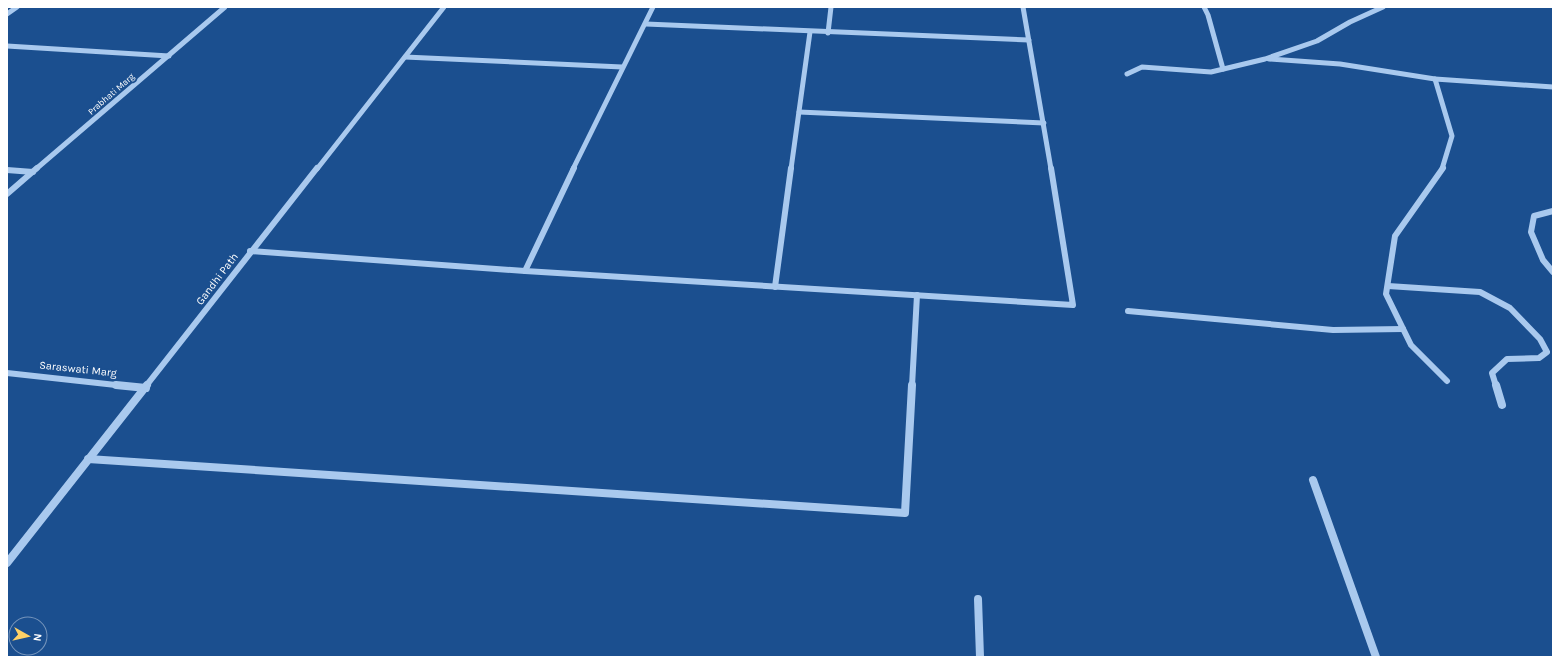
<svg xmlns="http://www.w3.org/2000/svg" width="1560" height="664" viewBox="0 0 1560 664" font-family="Karla,sans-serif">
<rect width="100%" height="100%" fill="#1b4f8f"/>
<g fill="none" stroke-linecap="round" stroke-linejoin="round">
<!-- minor-far2 -->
<g stroke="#a9c9ee" stroke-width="5">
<polyline points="1023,7 1051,169"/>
<polyline points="1204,7 1208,15 1223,69"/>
<polyline points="7,14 17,7"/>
<polyline points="646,24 1029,40"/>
<polyline points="828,33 831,7"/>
<polyline points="7,46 169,56"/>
<polyline points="405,57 622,67"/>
<polyline points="1269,59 1340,64 1435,79"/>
<polyline points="1127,74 1142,67 1211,72 1265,59 1317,41 1350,22 1383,7"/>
<polyline points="799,112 1044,123"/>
<polyline points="36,169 225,7"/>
<polyline points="317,169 444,7"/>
<polyline points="573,169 653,7"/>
<polyline points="791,169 810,32"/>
<polyline points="1442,169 1452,136 1435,79 1553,87"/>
</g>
<!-- minor-far1 -->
<g stroke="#a9c9ee" stroke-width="6">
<polyline points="1443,168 1395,236 1386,294 1411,345 1447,381"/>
<polyline points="7,170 33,172"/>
<polyline points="7,194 37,168"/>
<polyline points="1553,211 1534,216 1531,232 1543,260 1553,272"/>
<polyline points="250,251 525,271 1073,305 1051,168"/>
<polyline points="525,271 574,168"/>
<polyline points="1388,286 1480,292 1510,308 1540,339 1547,352 1539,358 1507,359 1492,373 1496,386"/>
<polyline points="775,287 791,168"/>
<polyline points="1128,311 1333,330 1403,329"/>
<polyline points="7,373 125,386"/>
<polyline points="146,386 317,168"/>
<polyline points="912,386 917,295"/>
</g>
<!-- minor -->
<g stroke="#a9c9ee" stroke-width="8">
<polyline points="116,385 146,388"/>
<polyline points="1496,385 1502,405"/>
<polyline points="88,459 905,513 912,385"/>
<polyline points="1313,480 1376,657"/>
<polyline points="7,563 147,385"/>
<polyline points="978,599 980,657"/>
</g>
</g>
<g text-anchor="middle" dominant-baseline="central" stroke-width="4" stroke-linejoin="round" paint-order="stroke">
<!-- far-street labels -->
<g font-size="9" fill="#fff" stroke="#1b4f8f">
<text transform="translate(111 94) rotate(-41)">Prabhati Marg</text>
</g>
<!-- street labels -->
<g font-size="11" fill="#fff" stroke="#1b4f8f">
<text transform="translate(217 279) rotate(-53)">Gandhi Path</text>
<text transform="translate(78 369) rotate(6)">Saraswati Marg</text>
</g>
</g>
<!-- border -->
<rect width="1560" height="664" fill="none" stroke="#ffffff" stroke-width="16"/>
<!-- north arrow -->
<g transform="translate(28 636) rotate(98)"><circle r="19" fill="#1b4f8f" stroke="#7695bc"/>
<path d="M0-3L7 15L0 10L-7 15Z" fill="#ffd166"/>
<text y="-6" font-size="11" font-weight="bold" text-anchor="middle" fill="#ffffff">N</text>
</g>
</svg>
